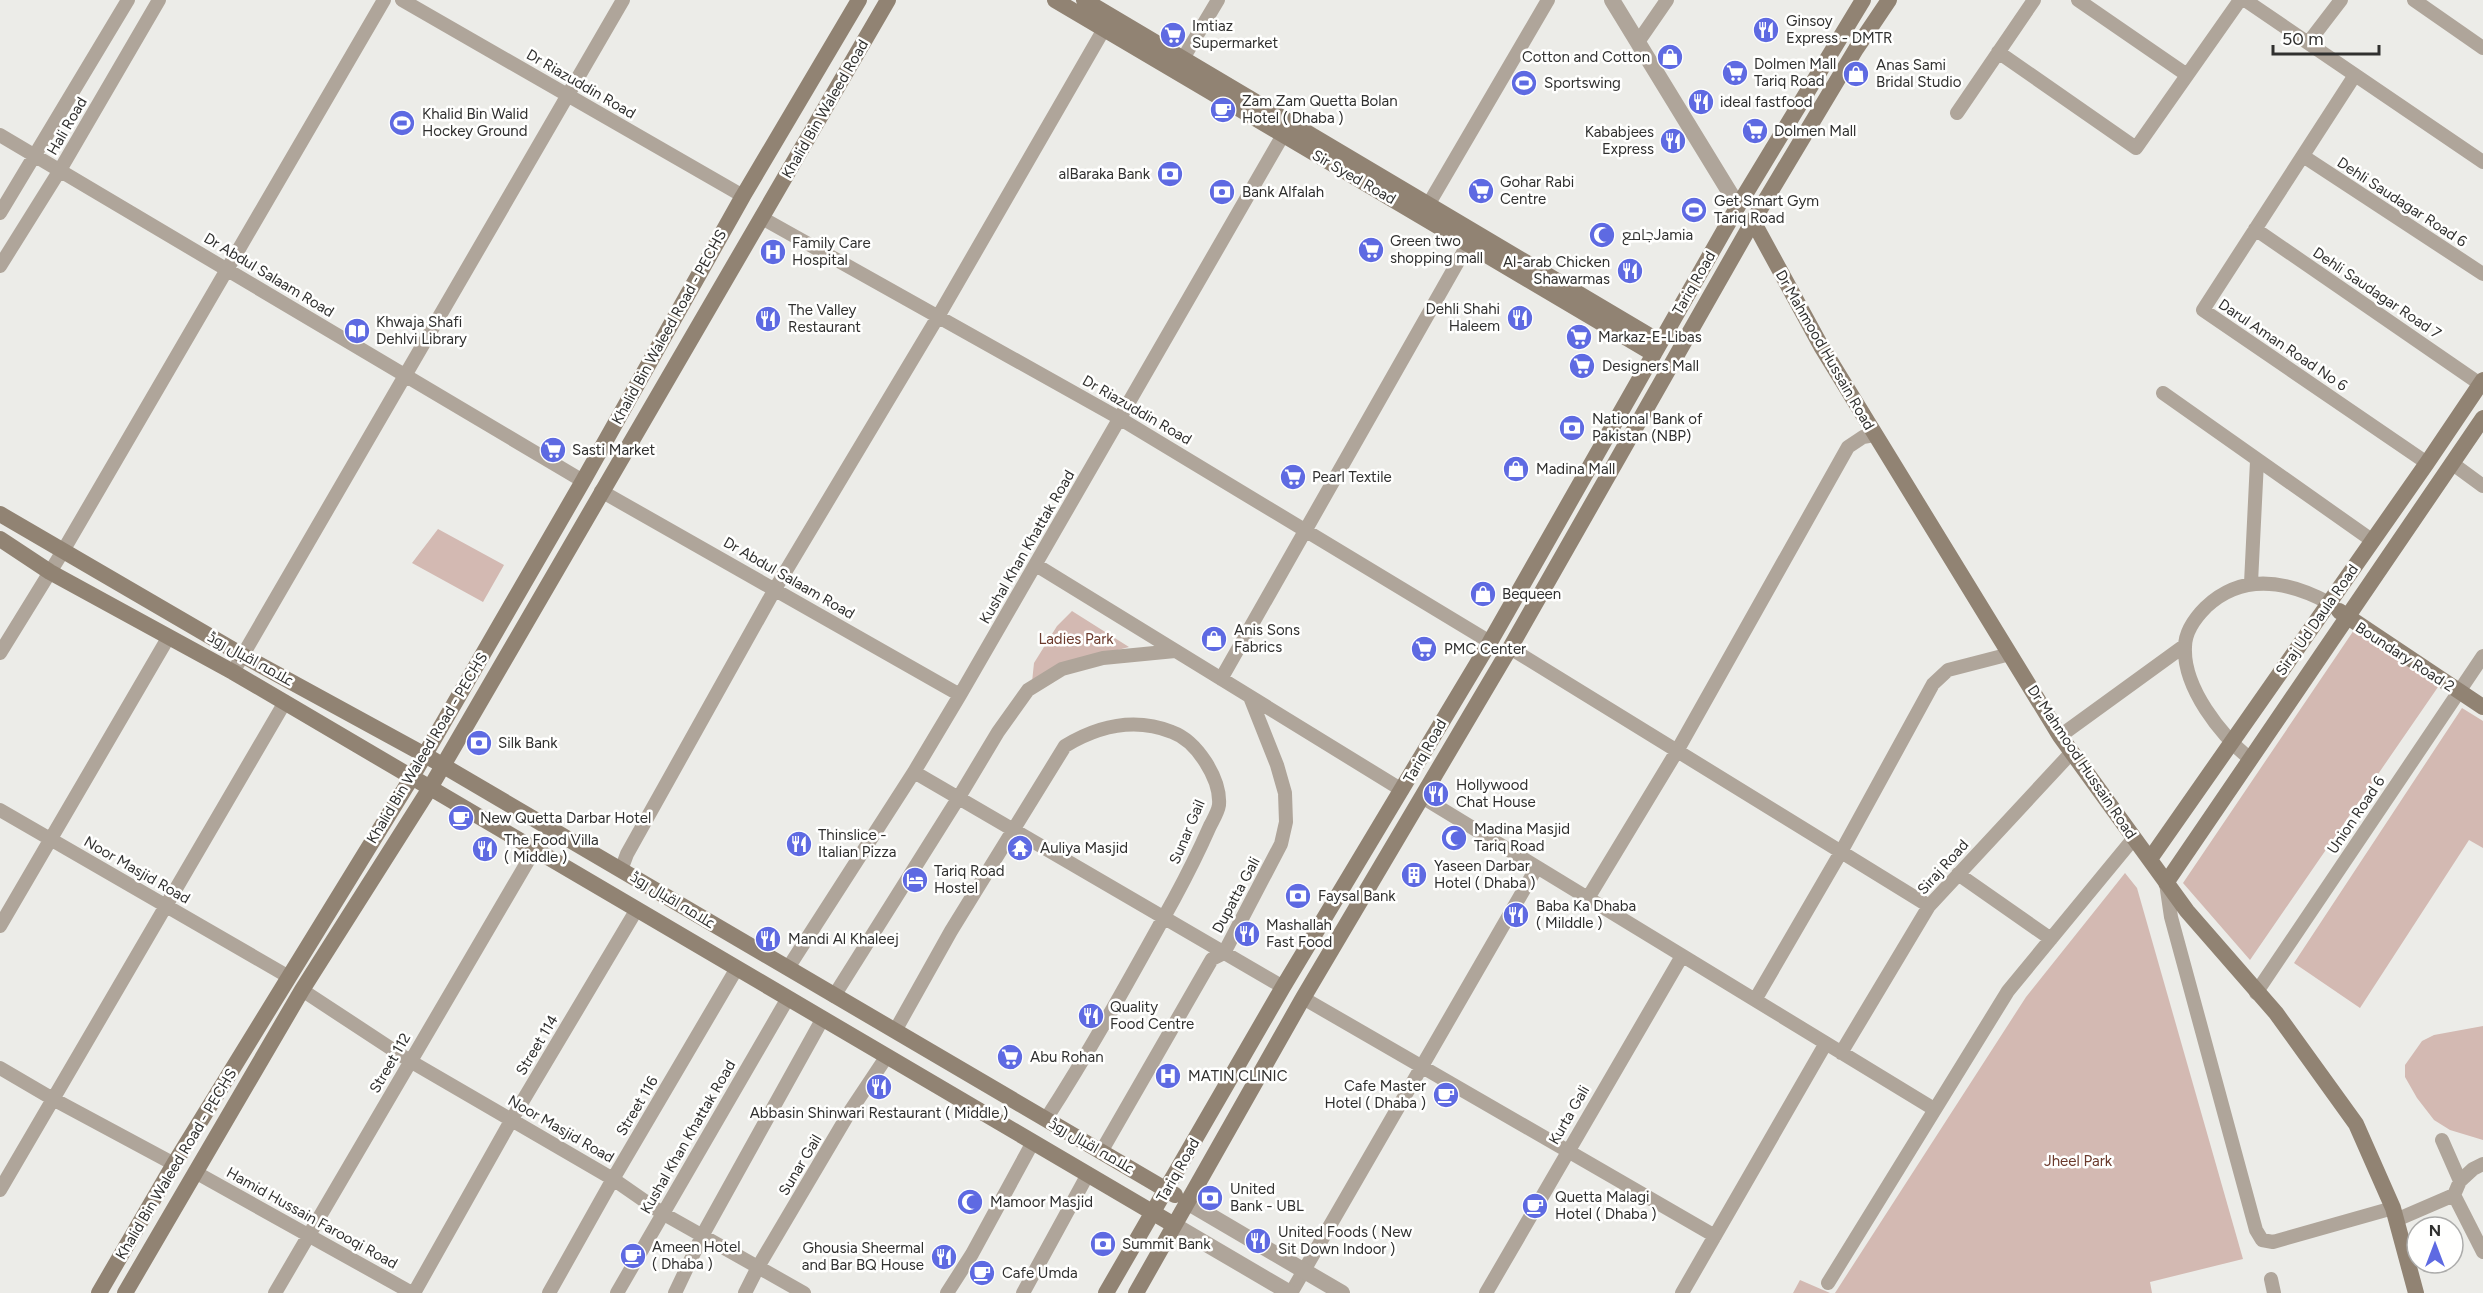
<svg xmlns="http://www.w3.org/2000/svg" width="2483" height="1293" font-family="Figtree,Cairo,sans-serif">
<rect width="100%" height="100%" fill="#ecece8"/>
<!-- green -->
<path fill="#d3b9b2" d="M 438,529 L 504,565 L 483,602 L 412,563 Z
M 1072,611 L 1129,647 L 1106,653 L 1032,682 L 1034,663 L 1057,626 Z
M 2354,630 L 2438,687 L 2250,960 L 2183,883 Z
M 2462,708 L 2483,721 L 2483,848 L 2469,840 L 2360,1008 L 2294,963 Z
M 2125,873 L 2137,888 L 2243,1259 L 2150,1282 L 2152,1293 L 1835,1293 L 2026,997 Z
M 2483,1026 L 2483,1140 L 2450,1130 L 2434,1120 L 2417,1098 L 2405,1077 L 2405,1065 L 2422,1041 L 2434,1035 Z
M 1800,1280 L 1830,1293 L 1793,1293 Z"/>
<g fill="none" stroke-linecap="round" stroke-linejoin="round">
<!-- minor -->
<path stroke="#afa59a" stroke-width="14" d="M 402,0 L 743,196
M 2078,0 L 2187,75
M 2245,0 L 2483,162
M 2414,0 L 2483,48
M 1638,42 L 1667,0
M 2308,43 L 2341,0
M 1998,52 L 2136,148 L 2240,0
M 1178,67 L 1218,0
M 2355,75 L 2203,310 L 2427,463
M 1957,113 L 2034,0
M 0,135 L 583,481
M 2303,156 L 2483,274
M 1424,212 L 1548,0
M 0,213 L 128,0
M 762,218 L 1119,418 L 1490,642
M 2255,229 L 2480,384
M 0,266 L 60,170 L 159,0
M 2163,393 L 2373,541
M 2453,464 L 2483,486
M 601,491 L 960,695
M 1036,565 L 1402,790
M 2251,583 L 2257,461
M 1510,648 L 1929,906
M 0,653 L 63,551 L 384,0
M 233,672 L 623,0
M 1221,679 L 1468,244
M 2060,736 L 2184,646
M 2250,759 C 2221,735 2183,688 2185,647 C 2185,632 2196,617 2206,607 C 2243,572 2288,581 2329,603
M 914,772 L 1283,987
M 1422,797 L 1934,1109
M 0,810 L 289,977
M 621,870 L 627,854 L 775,589 L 939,315 L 1104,29
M 1958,874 L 2051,939
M 2166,883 L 2171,917 L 2256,1230 L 2262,1240 L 2273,1242 L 2393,1208
M 1588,898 L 1677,751 L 1848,447 L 1863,437 L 1874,435
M 0,926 L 168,638
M 788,968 L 914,772 L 960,695 L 1283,135
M 302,990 L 410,1061 L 613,1179 L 662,1213 L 804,1293
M 2256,993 L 2483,656
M 834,996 L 959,797 L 998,732 L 1028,690 L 1062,669 L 1103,658 L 1175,651
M 1303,998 L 1715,1236
M 1755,1000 L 1841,852 L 1933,684 L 1948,670 L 2010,654
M 895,1031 L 951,931 L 1065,746 C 1098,726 1134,717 1172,732 C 1197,741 1221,779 1219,805 C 1218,812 1213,820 1210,826 C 1199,851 1187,875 1174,899 C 1133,973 1092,1048 1046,1119
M 1841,1053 L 1929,906 L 2072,752
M 0,1068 L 53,1099 L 174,1164
M 2442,1140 L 2460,1181
M 1101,1152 L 1212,959 L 1224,953 L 1281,844 L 1286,822 L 1285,793 L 1277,765 L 1250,697
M 195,1172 L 412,1293
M 0,1190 L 285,702
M 2454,1195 L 2483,1252
M 2396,1220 L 2454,1195 L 2460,1181 L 2473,1169 L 2483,1164
M 2271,1279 L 2274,1293
M 1828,1283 L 2008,991 L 2134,838
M 275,1293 L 535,849
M 414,1293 L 512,1119 L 637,909
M 549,1293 L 613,1179 L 737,968
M 617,1293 L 788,998
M 675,1293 L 702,1236 L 823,1018
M 745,1293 L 758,1267 L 849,1113 L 887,1056
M 947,1293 L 972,1254 L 1033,1142
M 1023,1293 L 1088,1174
M 1291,1293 L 1537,867
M 1486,1293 L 1682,956
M 1682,1293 L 1826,1043"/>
<!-- tertiary -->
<path stroke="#afa59a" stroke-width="16" d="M 1612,0 L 1738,206
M 1187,1202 L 1342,1293
M 1174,1225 L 1290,1293"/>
<!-- secondary -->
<path stroke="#918373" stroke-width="16" d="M 1055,0 L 1654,354
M 1084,0 L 1660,342
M 1753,221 L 1821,346 L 2060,736 L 2187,911 L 2276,1013 L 2356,1124 L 2393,1208 L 2416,1293
M 0,514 L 242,655 L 425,755 L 1175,1195
M 0,539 L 50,572 L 233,672 L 1174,1225
M 2339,611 L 2483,707
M 2150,859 L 2427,463 L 2483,380
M 2166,883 L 2483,418
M 99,1293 L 174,1164 L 412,777 L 583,481 L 743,196 L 859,0
M 125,1293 L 302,990 L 430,788 L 888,0
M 1106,1293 L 1283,987 L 1490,642 L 1738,206 L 1863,0
M 1136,1293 L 1303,998 L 1510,648 L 1753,221 L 1856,49 L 1889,0"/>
</g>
<!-- icons -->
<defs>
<g id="restaurant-disc" transform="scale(1.35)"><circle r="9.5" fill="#5e6ae2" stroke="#fffffe"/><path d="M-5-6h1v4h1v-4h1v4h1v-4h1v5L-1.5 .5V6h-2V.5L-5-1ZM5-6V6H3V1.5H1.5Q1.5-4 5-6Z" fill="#fff"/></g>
<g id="supermarket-disc" transform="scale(1.35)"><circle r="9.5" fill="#5e6ae2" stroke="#fffffe"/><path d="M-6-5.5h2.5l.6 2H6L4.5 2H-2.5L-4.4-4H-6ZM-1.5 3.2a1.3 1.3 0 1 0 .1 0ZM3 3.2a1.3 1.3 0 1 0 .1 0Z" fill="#fff"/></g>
<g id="shop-disc" transform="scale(1.35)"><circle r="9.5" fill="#5e6ae2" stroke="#fffffe"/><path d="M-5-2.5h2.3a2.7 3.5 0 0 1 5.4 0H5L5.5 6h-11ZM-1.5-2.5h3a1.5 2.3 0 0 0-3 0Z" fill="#fff"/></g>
<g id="stadium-disc" transform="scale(1.35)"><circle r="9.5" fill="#5e6ae2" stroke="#fffffe"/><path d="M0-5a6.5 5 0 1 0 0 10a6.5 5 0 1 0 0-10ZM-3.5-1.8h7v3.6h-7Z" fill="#fff"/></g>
<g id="cafe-disc" transform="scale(1.35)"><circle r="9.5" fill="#5e6ae2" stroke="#fffffe"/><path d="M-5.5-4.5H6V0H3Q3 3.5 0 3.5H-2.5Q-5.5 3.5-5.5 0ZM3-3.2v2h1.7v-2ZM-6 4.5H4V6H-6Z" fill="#fff"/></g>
<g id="bank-disc" transform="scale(1.35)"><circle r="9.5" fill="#5e6ae2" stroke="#fffffe"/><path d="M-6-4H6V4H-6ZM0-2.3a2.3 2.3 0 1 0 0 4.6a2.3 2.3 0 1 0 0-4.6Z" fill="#fff"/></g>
<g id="mosque-disc" transform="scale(1.35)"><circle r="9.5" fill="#5e6ae2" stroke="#fffffe"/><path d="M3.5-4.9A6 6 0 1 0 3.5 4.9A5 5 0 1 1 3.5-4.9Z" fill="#fff"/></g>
<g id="hospital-disc" transform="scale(1.35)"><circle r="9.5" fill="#5e6ae2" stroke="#fffffe"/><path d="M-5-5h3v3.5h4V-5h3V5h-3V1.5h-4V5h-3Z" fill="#fff"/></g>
<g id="library-disc" transform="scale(1.35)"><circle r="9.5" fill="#5e6ae2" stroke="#fffffe"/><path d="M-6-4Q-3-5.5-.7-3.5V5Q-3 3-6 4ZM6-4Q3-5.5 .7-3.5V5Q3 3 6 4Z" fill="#fff"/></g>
<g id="temple-disc" transform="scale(1.35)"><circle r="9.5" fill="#5e6ae2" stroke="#fffffe"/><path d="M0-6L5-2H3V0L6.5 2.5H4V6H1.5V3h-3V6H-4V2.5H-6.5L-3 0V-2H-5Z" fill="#fff"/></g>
<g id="building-disc" transform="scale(1.35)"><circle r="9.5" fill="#5e6ae2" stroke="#fffffe"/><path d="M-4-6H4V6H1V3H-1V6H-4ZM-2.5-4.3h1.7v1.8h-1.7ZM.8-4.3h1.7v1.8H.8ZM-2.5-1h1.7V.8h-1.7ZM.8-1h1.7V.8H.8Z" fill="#fff"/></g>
<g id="hotel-disc" transform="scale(1.35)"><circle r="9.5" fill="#5e6ae2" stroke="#fffffe"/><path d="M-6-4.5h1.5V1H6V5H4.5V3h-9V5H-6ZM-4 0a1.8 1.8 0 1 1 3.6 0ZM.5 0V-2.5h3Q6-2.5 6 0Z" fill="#fff"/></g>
</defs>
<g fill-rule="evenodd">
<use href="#restaurant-disc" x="1766" y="30"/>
<use href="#supermarket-disc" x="1173" y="35"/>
<use href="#shop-disc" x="1670" y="57"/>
<use href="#supermarket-disc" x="1735" y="73"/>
<use href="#shop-disc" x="1856" y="74"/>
<use href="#stadium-disc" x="1524" y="83"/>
<use href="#restaurant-disc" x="1701" y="102"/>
<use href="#cafe-disc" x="1223" y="110"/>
<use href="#stadium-disc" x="402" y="123"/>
<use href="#supermarket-disc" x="1755" y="131"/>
<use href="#restaurant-disc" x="1673" y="141"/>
<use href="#bank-disc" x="1170" y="174"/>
<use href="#supermarket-disc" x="1481" y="191"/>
<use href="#bank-disc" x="1222" y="192"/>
<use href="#stadium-disc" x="1694" y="210"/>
<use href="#mosque-disc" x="1602" y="235"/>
<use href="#supermarket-disc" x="1371" y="250"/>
<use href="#hospital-disc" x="773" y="252"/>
<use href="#restaurant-disc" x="1630" y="271"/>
<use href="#restaurant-disc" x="1520" y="318"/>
<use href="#restaurant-disc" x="768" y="319"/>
<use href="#library-disc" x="357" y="331"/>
<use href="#supermarket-disc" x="1579" y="337"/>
<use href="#supermarket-disc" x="1582" y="366"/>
<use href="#bank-disc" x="1572" y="428"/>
<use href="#supermarket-disc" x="553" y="450"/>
<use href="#shop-disc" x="1516" y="469"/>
<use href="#supermarket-disc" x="1293" y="477"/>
<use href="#shop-disc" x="1483" y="594"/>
<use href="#shop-disc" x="1214" y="639"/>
<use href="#supermarket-disc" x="1424" y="649"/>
<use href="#bank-disc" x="479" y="743"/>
<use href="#restaurant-disc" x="1436" y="794"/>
<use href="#cafe-disc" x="461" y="818"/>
<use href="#mosque-disc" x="1454" y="838"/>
<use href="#restaurant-disc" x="799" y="844"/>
<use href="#temple-disc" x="1020" y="848"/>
<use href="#restaurant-disc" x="485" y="849"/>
<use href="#building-disc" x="1414" y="875"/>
<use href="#hotel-disc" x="915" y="880"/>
<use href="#bank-disc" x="1298" y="896"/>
<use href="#restaurant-disc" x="1516" y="915"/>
<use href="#restaurant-disc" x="1247" y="934"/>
<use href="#restaurant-disc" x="768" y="939"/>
<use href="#restaurant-disc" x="1091" y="1016"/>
<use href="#supermarket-disc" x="1010" y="1057"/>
<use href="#hospital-disc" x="1168" y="1076"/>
<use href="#restaurant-disc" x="879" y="1087"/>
<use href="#cafe-disc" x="1446" y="1095"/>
<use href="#bank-disc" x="1210" y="1198"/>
<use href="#mosque-disc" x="970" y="1202"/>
<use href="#cafe-disc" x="1535" y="1206"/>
<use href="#restaurant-disc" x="1258" y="1241"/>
<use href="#bank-disc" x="1103" y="1244"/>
<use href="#cafe-disc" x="633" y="1256"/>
<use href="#restaurant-disc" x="944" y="1257"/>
<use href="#cafe-disc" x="982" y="1273"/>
</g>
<g text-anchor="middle" stroke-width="5" stroke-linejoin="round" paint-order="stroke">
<!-- poi labels -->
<g font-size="15" fill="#30302f" stroke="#fffffe" text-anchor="start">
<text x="1786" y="26">Ginsoy<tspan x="1786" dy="17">Express - DMTR</tspan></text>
<text x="1192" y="31">Imtiaz<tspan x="1192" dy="17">Supermarket</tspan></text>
<text x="1650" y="62" text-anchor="end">Cotton and Cotton</text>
<text x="1754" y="69">Dolmen Mall<tspan x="1754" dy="17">Tariq Road</tspan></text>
<text x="1876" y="70">Anas Sami<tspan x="1876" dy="17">Bridal Studio</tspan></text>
<text x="1544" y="88">Sportswing</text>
<text x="1242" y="106">Zam Zam Quetta Bolan<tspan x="1242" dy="17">Hotel ( Dhaba )</tspan></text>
<text x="1720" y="107">ideal fastfood</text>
<text x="422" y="119">Khalid Bin Walid<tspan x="422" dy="17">Hockey Ground</tspan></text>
<text x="1774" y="136">Dolmen Mall</text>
<text x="1654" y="137" text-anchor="end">Kababjees<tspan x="1654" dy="17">Express</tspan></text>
<text x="1150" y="179" text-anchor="end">alBaraka Bank</text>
<text x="1500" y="187">Gohar Rabi<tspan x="1500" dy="17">Centre</tspan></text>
<text x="1242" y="197">Bank Alfalah</text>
<text x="1714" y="206">Get Smart Gym<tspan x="1714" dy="17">Tariq Road</tspan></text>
<text x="1622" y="240">جامعJamia</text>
<text x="1390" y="246">Green two<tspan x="1390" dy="17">shopping mall</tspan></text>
<text x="792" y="248">Family Care<tspan x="792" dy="17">Hospital</tspan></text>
<text x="1610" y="267" text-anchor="end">Al-arab Chicken<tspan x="1610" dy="17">Shawarmas</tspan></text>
<text x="1500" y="314" text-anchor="end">Dehli Shahi<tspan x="1500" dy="17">Haleem</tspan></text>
<text x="788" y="315">The Valley<tspan x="788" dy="17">Restaurant</tspan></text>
<text x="376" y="327">Khwaja Shafi<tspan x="376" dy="17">Dehlvi Library</tspan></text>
<text x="1598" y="342">Markaz-E-Libas</text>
<text x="1602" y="371">Designers Mall</text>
<text x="1592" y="424">National Bank of<tspan x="1592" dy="17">Pakistan (NBP)</tspan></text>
<text x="572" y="455">Sasti Market</text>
<text x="1536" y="474">Madina Mall</text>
<text x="1312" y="482">Pearl Textile</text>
<text x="1502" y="599">Bequeen</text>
<text x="1234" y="635">Anis Sons<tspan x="1234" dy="17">Fabrics</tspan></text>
<text x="1444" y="654">PMC Center</text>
<text x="498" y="748">Silk Bank</text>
<text x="1456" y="790">Hollywood<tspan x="1456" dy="17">Chat House</tspan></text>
<text x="480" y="823">New Quetta Darbar Hotel</text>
<text x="1474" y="834">Madina Masjid<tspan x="1474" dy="17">Tariq Road</tspan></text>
<text x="818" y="840">Thinslice -<tspan x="818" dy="17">Italian Pizza</tspan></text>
<text x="504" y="845">The Food Villa<tspan x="504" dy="17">( Middle )</tspan></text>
<text x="1040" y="853">Auliya Masjid</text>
<text x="1434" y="871">Yaseen Darbar<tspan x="1434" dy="17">Hotel ( Dhaba )</tspan></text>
<text x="934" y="876">Tariq Road<tspan x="934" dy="17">Hostel</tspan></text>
<text x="1318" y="901">Faysal Bank</text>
<text x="1536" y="911">Baba Ka Dhaba<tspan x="1536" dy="17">( Milddle )</tspan></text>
<text x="1266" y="930">Mashallah<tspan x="1266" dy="17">Fast Food</tspan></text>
<text x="788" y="944">Mandi Al Khaleej</text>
<text x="1110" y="1012">Quality<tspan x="1110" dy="17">Food Centre</tspan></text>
<text x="1030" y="1062">Abu Rohan</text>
<text x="1188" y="1081">MATIN CLINIC</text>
<text x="1426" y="1091" text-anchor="end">Cafe Master<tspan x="1426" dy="17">Hotel ( Dhaba )</tspan></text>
<text x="879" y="1118" text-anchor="middle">Abbasin Shinwari Restaurant ( Middle )</text>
<text x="1230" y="1194">United<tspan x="1230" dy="17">Bank - UBL</tspan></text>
<text x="1555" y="1202">Quetta Malagi<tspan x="1555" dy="17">Hotel ( Dhaba )</tspan></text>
<text x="990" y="1207">Mamoor Masjid</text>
<text x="1278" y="1237">United Foods ( New<tspan x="1278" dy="17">Sit Down Indoor )</tspan></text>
<text x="1122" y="1249">Summit Bank</text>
<text x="652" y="1252">Ameen Hotel<tspan x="652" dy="17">( Dhaba )</tspan></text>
<text x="924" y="1253" text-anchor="end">Ghousia Sheermal<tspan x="924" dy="17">and Bar BQ House</tspan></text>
<text x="1002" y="1278">Cafe Umda</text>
</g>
<!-- street labels -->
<g font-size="15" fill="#30302f" stroke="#fffffe">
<text transform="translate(581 84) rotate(30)" y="5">Dr Riazuddin Road</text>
<text transform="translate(825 109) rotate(-60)" y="5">Khalid Bin Waleed Road</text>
<text transform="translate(67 126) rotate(-60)" y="5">Hali Road</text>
<text transform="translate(1354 177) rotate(30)" y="5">Sir Syed Road</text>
<text transform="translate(2402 202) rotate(33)" y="5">Dehli Saudagar Road 6</text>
<text transform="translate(269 275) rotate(31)" y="5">Dr Abdul Salaam Road</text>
<text transform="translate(1694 283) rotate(-60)" y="5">Tariq Road</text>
<text transform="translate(2377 293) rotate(34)" y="5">Dehli Saudagar Road 7</text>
<text transform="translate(669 327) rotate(-61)" y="5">Khalid Bin Waleed Road - PECHS</text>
<text transform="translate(2283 345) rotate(34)" y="5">Darul Aman Road No 6</text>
<text transform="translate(1825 350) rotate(60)" y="5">Dr Mahmood Hussain Road</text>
<text transform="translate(1137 410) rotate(30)" y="5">Dr Riazuddin Road</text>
<text transform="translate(1027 547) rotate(-60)" y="5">Kushal Khan Khattak Road</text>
<text transform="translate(789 578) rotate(30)" y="5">Dr Abdul Salaam Road</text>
<text transform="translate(2317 620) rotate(-55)" y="5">Siraj Ud Daula Road</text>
<text transform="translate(2405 657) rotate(33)" y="5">Boundary Road 2</text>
<text transform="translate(251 659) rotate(29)" y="5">علامہ اقبال روڈ</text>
<text transform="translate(427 748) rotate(-59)" y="5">Khalid Bin Waleed Road - PECHS</text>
<text transform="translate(1425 751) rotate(-60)" y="5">Tariq Road</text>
<text transform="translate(2082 762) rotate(56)" y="5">Dr Mahmood Hussain Road</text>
<text transform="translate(2356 815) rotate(-56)" y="5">Union Road 6</text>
<text transform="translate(1187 832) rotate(-67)" y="5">Sunar Gail</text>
<text transform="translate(1943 867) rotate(-48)" y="5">Siraj Road</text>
<text transform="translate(137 870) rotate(30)" y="5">Noor Masjid Road</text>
<text transform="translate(1236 895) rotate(-62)" y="5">Dupatta Gali</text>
<text transform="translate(673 900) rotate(31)" y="5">علامہ اقبال روڈ</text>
<text transform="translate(537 1045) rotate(-59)" y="5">Street 114</text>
<text transform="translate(390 1063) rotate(-60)" y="5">Street 112</text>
<text transform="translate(637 1106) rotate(-59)" y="5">Street 116</text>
<text transform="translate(1569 1115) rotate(-60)" y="5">Kurta Gali</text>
<text transform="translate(561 1129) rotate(30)" y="5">Noor Masjid Road</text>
<text transform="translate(688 1137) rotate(-60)" y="5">Kushal Khan Khattak Road</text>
<text transform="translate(1092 1146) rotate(30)" y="5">علامہ اقبال روڈ</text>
<text transform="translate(176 1164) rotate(-59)" y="5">Khalid Bin Waleed Road - PECHS</text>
<text transform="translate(800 1165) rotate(-59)" y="5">Sunar Gail</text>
<text transform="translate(1178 1170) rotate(-60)" y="5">Tariq Road</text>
<text transform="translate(312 1218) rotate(29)" y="5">Hamid Hussain Farooqi Road</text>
</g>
<!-- park labels -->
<g font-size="15" fill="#6b3a2c" stroke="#fffffe">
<text x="1076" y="644">Ladies Park</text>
<text x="2078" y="1166">Jheel Park</text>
</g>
</g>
<!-- north arrow -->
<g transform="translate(2435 1245)"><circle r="28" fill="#fffffe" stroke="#acacab" stroke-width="1.5"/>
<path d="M0-4.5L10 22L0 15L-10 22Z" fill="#5e6ae2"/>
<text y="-9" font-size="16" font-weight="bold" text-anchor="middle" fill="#30302f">N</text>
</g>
<!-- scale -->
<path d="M2273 45v9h106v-9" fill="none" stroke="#30302f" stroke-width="3"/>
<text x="2282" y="45" font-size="18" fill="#30302f" stroke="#fffffe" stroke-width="4.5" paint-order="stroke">50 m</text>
</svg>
